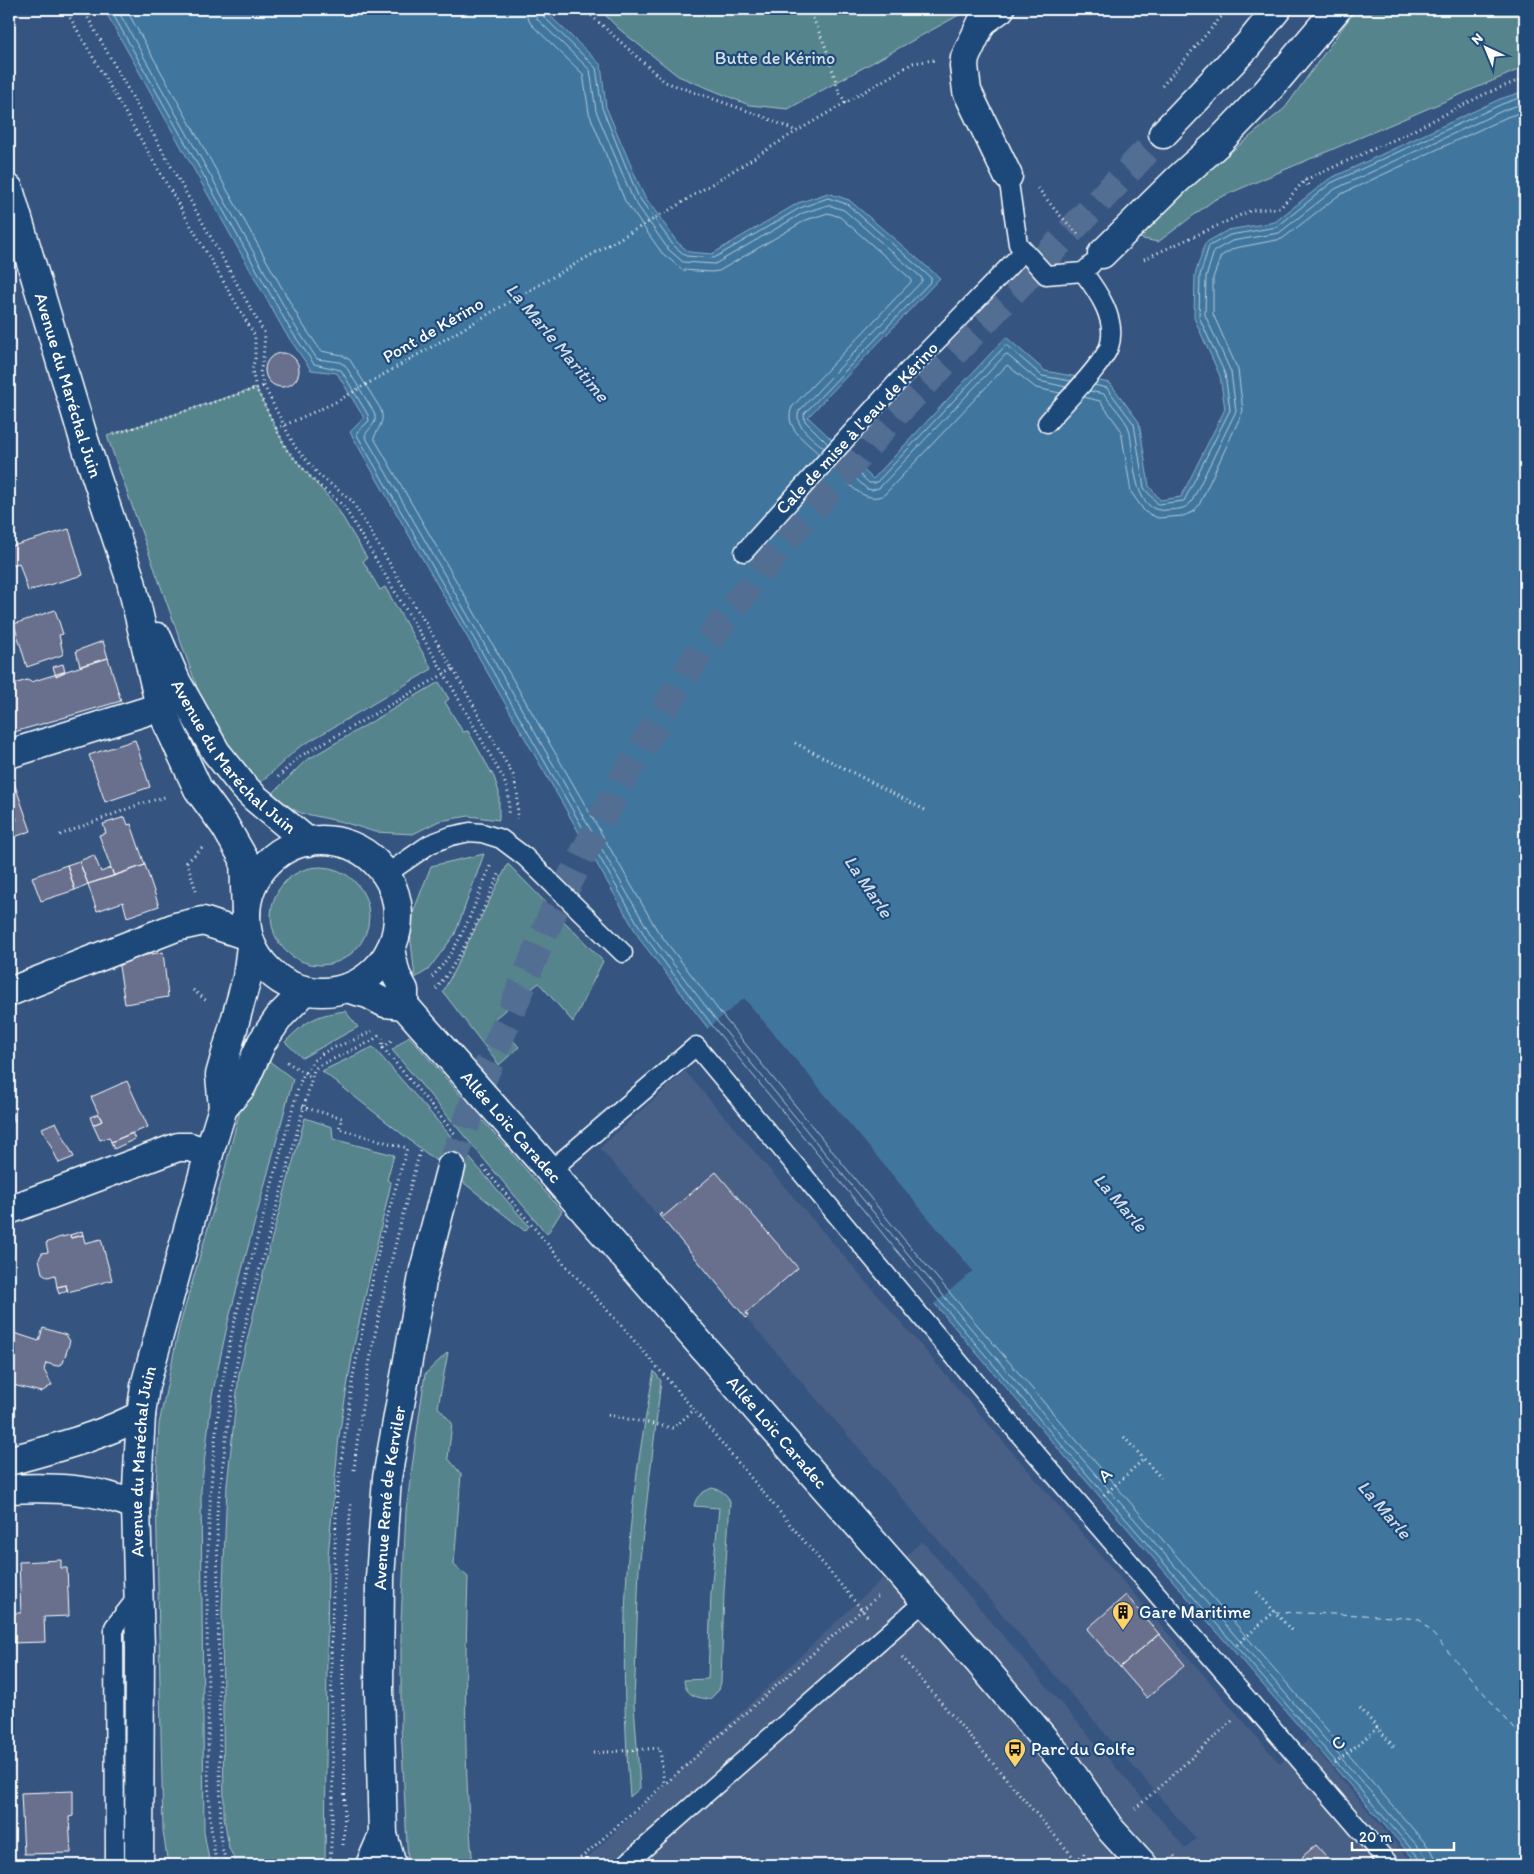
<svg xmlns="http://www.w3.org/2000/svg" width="1534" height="1874" font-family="Itim,sans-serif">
<rect width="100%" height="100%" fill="#355580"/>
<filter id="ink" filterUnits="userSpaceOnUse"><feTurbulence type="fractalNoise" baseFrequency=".02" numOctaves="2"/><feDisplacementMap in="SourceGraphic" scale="10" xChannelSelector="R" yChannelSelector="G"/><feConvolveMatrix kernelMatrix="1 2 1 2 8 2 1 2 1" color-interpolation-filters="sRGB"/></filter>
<g filter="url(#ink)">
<!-- built -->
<path fill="#486086" d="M 685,1071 L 1280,1764 L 1308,1740 L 1414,1865 L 580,1865 L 922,1541 L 1185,1848 L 1196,1839 L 600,1148 Z"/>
<!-- green -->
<path fill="#56848d" stroke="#aac2c6" d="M 599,9 L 970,9 L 788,109 L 749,105 L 678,76 L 619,29 Z
M 1356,9 L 1525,9 L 1525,67 L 1214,200 L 1158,242 L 1138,238 L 1182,192 L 1285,108 Z
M 256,388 L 287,450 L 336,506 L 367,558 L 363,561 L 380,590 L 385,587 L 432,669 L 298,748 L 256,787 L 212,729 L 107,436 Z
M 439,682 L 449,699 L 445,702 L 463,732 L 468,731 L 494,777 L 499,792 L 499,820 L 469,816 L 439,821 L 413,834 L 375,832 L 343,822 L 301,813 L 269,797 L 305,761 Z
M 484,854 L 455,934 L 428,970 L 415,978 L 409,923 L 431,866 Z
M 508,864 L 603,961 L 573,1022 L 539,983 L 494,1019 L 519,1047 L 499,1065 L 443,992 Z
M271 916a49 49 0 1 1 98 0a49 49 0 1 1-98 0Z
M 345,1011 L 358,1027 L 302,1058 L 285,1042 C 306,1021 315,1015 345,1011 Z
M 409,1036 L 562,1211 L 547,1234 L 392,1050 Z
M 373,1047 L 529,1226 L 525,1231 L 322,1071 Z
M 264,1057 L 293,1079 L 228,1322 L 212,1396 L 201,1490 L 204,1832 L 210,1865 L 168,1865 L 163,1831 L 156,1489 L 159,1424 L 179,1328 L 223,1176 L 241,1106 Z
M 305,1118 L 332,1127 L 333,1139 L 394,1155 L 387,1180 L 391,1183 L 354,1345 L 339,1436 L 328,1557 L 325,1865 L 237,1865 L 229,1848 L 224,1817 L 222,1609 L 227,1485 L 239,1374 L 270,1245 Z
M 448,1352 L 438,1407 L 452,1423 L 448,1458 L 461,1474 L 454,1565 L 468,1577 C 465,1674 463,1769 473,1865 L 408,1865 L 401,1727 L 401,1623 L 406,1510 L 425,1374 Z
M 654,1371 L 661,1381 L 639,1568 L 634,1704 L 640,1788 L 630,1797 C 623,1710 622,1620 630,1532 C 635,1478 644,1425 654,1371 Z
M 712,1488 C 721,1490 727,1493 730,1502 L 724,1592 L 721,1682 L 719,1690 L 710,1699 C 696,1698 685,1695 684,1680 L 708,1679 L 711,1593 L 719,1508 L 694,1506 C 696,1496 702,1492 712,1488 Z"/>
<!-- water -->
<path fill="#41769e" stroke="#8dadc5" d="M 104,9 L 543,9 L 601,65 L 606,107 L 643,194 L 677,242 L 689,252 L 712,254 L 798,203 L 828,193 L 849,200 L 940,278 L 808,417 L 873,479 L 1006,337 L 1045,371 L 1110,383 L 1139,422 L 1149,486 L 1160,500 L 1181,497 L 1225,409 L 1220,376 L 1194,318 L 1195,275 L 1205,243 L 1228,230 L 1275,222 L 1329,179 L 1500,99 L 1525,91 L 1525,1865 L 1419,1865 L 1043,1431 L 888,1249 L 711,1032 L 641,941 L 350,432 L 364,418 L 337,373 L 311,370 L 285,332 Z"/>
<!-- pier -->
<path fill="#355580" d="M 744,998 L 973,1271 L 933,1305 L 706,1030 Z"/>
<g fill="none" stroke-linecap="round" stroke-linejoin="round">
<!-- shore -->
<path stroke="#b3c8d8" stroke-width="1" d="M 110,9 L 290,329 L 314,364 L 341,370 L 368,415 L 369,421 L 357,432 L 357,435 L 646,938 L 715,1029 L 892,1245 L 1047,1428 L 1421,1860 L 1423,1865
M 117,9 L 295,326 L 317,359 L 339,362 L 345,365 L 374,412 C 379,425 368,427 365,436 L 651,935 L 720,1025 L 897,1241 L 1052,1424 L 1426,1856 L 1429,1865
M 126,9 L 301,322 L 321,351 L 342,355 L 350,360 L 380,408 C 386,422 378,427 374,438 L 657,930 L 726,1020 L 902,1237 L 1058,1419 L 1432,1851 L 1435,1857 L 1436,1865
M 526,9 L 527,17 L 531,24 L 583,74 L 589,113 L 625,201 L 662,253 L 683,270 L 711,272 L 719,271 L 806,220 L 828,213 L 840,217 L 911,279 L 911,282 L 792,407 C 783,428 806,441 819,454
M 533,9 L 537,19 L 590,70 L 596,111 L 633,199 L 668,249 L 683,262 L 715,264 L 803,213 L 828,205 L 844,210 L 922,278 L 922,281 L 799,411 C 793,426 814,439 824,448
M 540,9 L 541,14 L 596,68 L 602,108 L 638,196 L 673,245 L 686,256 L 714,258 L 800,208 L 828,198 L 847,204 L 931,278 L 931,281 L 804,414 L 805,421 L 828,444
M 1094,385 L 1107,388 L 1134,424 L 1144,488 L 1158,504 L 1184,501 L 1230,410 L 1225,374 L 1199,317 L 1200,275 L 1209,246 L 1230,235 L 1277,227 L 1331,183 L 1502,104 L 1525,96
M 1089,391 L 1104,394 C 1110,403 1126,419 1129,429 C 1135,452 1130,515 1167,510 C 1177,509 1186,510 1192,501 L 1236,411 L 1231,372 L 1205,315 L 1206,277 L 1214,251 L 1232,241 L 1279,233 L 1335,189 L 1504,110 L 1525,103
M 1084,397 L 1100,401 L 1121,430 L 1131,492 L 1145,512 L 1158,518 L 1183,516 L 1193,512 L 1199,505 L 1243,411 L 1238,370 L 1213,314 L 1213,278 L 1221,256 L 1235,248 L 1282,239 L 1339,195 L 1507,117 L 1525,111
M 843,458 L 869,483 L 876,483 L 1006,345 L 1042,376 L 1071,381
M 838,462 L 867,489 L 872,490 L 879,488 L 1006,354 L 1039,381 L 1066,387
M 833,468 C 847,481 863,505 884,495 L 1007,365 L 1036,388 L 1060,393"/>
<!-- ferry -->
<path stroke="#d0dde7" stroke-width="1" stroke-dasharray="6 5" stroke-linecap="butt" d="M 1274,1612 L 1363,1615 L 1420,1619 L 1525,1741"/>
</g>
<!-- building -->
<path fill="#686f8d" stroke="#fff" d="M265 370a17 17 0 1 1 34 0a17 17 0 1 1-34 0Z
M 69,529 L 83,575 L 28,591 L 19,563 L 9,566 L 9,547 Z
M 55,610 L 63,634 L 59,635 L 63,653 L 62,655 L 27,667 L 14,624 Z
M 103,641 L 108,658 L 80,666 L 76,651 Z
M 108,658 L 121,701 L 14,732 L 9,709 L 9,679 L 11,685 L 27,680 L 31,682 Z
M 63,664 L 65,672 L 56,676 L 53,667 Z
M 9,710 L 14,732 L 9,734 Z
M 135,740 L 150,787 L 105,802 L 89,755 Z
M 12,777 L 31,831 L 9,839 L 9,823 L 17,820 L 10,803 L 9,803 L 9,778 Z
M 125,817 L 128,825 L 131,824 L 145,865 L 114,876 L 99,835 L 106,833 L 103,824 Z
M 94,855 L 101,872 L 111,868 L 114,876 L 88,884 L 79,861 Z
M 79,861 L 88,884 L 75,890 L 67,865 Z
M 67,865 L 75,890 L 41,901 L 32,877 Z
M 145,865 L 159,906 L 127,917 L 123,902 L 97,911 L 88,884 Z
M 163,952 L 168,997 L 125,1004 L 118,960 Z
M 127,1081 L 148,1127 L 111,1142 L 109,1137 L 100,1140 L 93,1125 L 102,1121 L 91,1097 Z
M 9,1107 L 15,1121 L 9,1123 Z
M 98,1114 L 102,1121 L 93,1125 L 90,1117 Z
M 56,1122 L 74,1157 L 59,1163 L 42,1128 Z
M 132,1133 L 135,1139 L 114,1149 L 111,1142 Z
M 716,1172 L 798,1268 L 746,1313 L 748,1316 L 746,1318 L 659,1215 L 661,1213 L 663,1217 Z
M 82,1231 L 83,1235 L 71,1238 L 70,1235 Z
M 70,1235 L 71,1238 L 83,1235 L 85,1243 L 101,1239 L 112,1280 L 68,1292 L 66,1285 L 57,1287 L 55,1275 L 48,1277 L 42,1273 L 39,1259 L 42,1253 L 48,1252 L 46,1243 L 58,1238 Z
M 66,1285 L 67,1290 L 59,1294 L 57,1287 Z
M 43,1328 L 66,1335 L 70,1341 L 63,1363 L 57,1366 L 46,1363 L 44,1370 L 52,1385 L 41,1392 L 9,1384 L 9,1340 L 11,1332 L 39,1341 Z
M 61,1560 L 61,1568 L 67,1568 L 69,1616 L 44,1617 L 45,1642 L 9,1643 L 9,1613 L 21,1613 L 19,1562 Z
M 1126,1595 L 1159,1634 L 1120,1667 L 1087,1629 Z
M 1159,1634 L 1185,1665 L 1147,1698 L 1120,1667 Z
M 73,1791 L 73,1816 L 69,1817 L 71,1853 L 24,1854 L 21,1793 Z
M 1316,1845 L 1334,1865 L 1302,1865 L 1303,1856 Z"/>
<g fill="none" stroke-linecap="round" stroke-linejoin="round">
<!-- secondary-tunnel -->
<path stroke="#536e93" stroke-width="28" stroke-dasharray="28 14" stroke-linecap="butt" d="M 451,1167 L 481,1083 L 554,910 L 625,775 L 701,650 L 787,538 L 890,420 L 1163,134"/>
<!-- service casing -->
<g stroke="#fff" stroke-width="21">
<path id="service" d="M 1008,176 L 1018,244 L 1046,275 L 1083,272 L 1092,264
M 1047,423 C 1062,405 1102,366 1109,347 C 1118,320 1098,292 1083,272
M 744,552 L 900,379 L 1023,252
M 385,875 L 430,844 L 451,836 L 470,832 L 482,833 L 501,839 L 525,857 L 623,953
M 550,1171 L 696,1046 L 1008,1421 L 1390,1865
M 115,1865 L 114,1627 L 139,1595
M 625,1865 L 926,1600"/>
</g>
<!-- minor casing -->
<g stroke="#fff" stroke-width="31">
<g id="minor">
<path d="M 1000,9 L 982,22 L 965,58 L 964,66 L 967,91 L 1008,176"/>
<path d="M 1102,254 L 1177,180 L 1217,144 L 1264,95 L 1337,9"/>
<path d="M 9,754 L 160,707"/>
<path id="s1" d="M 390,950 L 396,975 L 404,990 L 404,1005 L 550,1171 L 814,1475 L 979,1662 L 1066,1765 L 1111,1830 L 1143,1865"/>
<path d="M 346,988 L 368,994 L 385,1003 L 404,1005"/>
<path d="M 9,992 L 176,927 L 203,921 L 248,936"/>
<path d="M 9,1210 L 178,1147 L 190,1147 L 209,1153"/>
<path d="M 9,1461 C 54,1448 100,1437 141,1415"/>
<path d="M 9,1489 C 52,1487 97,1488 136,1506"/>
</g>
</g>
<!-- secondary casing -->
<g stroke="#fff" stroke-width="31">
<g id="secondary">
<path d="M 1163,134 L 1248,45 L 1277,9"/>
<path id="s2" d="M 9,189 L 85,443 L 131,581 L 160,707 L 198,789 L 225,826 L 244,859 L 246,913"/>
<path id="s3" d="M 157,637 L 177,683 L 216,752 L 244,787 L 255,798 L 308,842"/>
<circle cx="322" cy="916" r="76"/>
<path d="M 223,1108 L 220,1075 L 247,978 L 251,946"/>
<path id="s4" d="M 139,1865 L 140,1648 L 136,1506 L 141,1415 L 145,1386 L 209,1153 L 223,1108 L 242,1086 L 262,1042 L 280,1016 L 305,991"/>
<path d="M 370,1865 L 383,1835"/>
<path id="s5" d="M 392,1865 L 383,1835 L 379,1690 L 380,1578 L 387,1478 L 424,1270 L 451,1167"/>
</g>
</g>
<!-- path -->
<path stroke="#fff" stroke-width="3" stroke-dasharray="1 4" stroke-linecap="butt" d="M 65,9 L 255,336 L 255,358 L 252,370 L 256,388 L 287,450 L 314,481 L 343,505 L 444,673 L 503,778 C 508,790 511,800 508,813
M 83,9 L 265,334 L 263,359 L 260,373 L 264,386 L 295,447 L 319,475 L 352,501 L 453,669 L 513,775 L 518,796 L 517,819
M 584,9 L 665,82 L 762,116 L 796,131
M 809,9 L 826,48 L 839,92 L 846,103
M 1162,86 L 1228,9
M 1305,180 L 1309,187
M 1038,188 L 1055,210 L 1078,234
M 1144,259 L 1252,210 L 1280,208 L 1305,180 L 1398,138 L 1489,92 L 1525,78
M 276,429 L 334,403 L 678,205 L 797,131 L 913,63 L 934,60
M 114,434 L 264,386
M 795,743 L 927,811
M 278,777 L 299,757 L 453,669
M 60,835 L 140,804 L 168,796
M 196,891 L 187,862 L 202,848
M 432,977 C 462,946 475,903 491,864
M 436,989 C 464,954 482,913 500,872
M 193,990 L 208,1002
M 378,1035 L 382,1038 L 383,1048 L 456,1135
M 383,1048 L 392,1040
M 287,1062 L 311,1077
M 302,1107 L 342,1118 L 339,1129 L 407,1148 L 381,1239 L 353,1376 L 337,1493 L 331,1648 L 333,1806 L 330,1865
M 483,1167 L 566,1266 L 619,1323 L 694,1410 L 867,1616
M 608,1415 L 673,1428 L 694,1410
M 1124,1437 L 1161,1478
M 354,1470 C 365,1362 391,1256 420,1151
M 1104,1495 L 1144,1459
M 1257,1592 L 1292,1631
M 1237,1645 L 1274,1612
M 902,1657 L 1080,1865
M 1360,1708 L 1395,1748
M 593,1753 L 660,1748 L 664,1784
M 1335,1763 L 1378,1728
M 1135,1809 L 1232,1721
M 343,1845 C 347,1796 343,1748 343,1699 C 342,1634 345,1569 351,1504
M 1174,1856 L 1182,1865
M 1076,1861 L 1087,1851
M 217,1865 C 205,1811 209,1751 208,1695 C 206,1582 206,1469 227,1358 C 233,1322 244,1286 254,1250 C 269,1195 284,1140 299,1085 C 316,1043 338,1051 372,1031
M 227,1865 L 221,1844 L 217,1513 L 226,1438 L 238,1356 L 254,1290 L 314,1070 L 318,1066 L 372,1041 L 379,1035
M 573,1865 L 878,1596"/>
<!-- service -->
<use href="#service" stroke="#1f4a7a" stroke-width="18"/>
<!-- minor -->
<use href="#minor" stroke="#1f4a7a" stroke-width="28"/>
<!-- secondary -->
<use href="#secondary" stroke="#1f4a7a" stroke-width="28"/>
</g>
</g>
<!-- icons -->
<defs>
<g id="building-pin" transform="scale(1.125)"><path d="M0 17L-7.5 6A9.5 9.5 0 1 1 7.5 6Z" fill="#ffd166" stroke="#1f4a7a"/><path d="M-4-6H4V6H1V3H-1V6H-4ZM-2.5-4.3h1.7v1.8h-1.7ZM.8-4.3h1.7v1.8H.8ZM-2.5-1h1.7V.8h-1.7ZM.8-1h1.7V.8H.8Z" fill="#111"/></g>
<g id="bus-pin" transform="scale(1.125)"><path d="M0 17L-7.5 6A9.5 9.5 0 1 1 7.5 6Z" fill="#ffd166" stroke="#1f4a7a"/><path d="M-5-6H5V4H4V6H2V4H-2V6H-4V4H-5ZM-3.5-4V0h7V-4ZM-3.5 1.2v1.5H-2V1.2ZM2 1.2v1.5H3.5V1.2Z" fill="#111"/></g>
</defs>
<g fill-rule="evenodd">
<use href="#building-pin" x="1123" y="1612"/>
<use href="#bus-pin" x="1015" y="1749"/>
</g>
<g text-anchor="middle" stroke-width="4.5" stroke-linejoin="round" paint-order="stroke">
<!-- park labels -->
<g font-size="18" fill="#d5e0e2" stroke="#1f4a7a">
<text x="775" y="64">Butte de Kérino</text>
</g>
<!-- street labels -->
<g font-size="18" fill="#fff" stroke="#1f4a7a">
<text transform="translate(433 330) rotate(-30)" y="6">Pont de Kérino</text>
<text dy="6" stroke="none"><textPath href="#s2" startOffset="205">Avenue du Maréchal Juin</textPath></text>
<text transform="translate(857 428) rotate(-47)" y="6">Cale de mise à l’eau de Kérino</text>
<text dy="6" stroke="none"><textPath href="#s3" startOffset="144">Avenue du Maréchal Juin</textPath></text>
<text dy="6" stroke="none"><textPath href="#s1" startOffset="220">Allée Loïc Caradec</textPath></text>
<text dy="6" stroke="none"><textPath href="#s1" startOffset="625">Allée Loïc Caradec</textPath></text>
<text dy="6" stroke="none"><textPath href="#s4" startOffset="404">Avenue du Maréchal Juin</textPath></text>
<text transform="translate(1105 1475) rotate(-42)" y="6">A</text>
<text dy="6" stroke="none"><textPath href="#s5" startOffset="369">Avenue René de Kerviler</textPath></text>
<text transform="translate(1338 1743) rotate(-40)" y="6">C</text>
</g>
<!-- poi labels -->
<g font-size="18" fill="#fff" stroke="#1f4a7a" text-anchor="start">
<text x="1139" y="1618">Gare Maritime</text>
<text x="1031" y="1755">Parc du Golfe</text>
</g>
<!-- water labels -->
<g font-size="19" font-style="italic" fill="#d0dde7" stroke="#1f4a7a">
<text transform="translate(558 342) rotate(50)" y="7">La Marle Maritime</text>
<text transform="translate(869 886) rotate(56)" y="7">La Marle</text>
<text transform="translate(1121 1202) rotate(49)" y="7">La Marle</text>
<text transform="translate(1385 1509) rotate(49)" y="7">La Marle</text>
</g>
</g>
<!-- margin -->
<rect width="1534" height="1874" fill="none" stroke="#1f4a7a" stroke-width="30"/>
<rect x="15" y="15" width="1504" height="1844" fill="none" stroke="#fff" stroke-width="2" filter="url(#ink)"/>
<!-- north arrow -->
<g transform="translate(1486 48) rotate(316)" stroke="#1f4a7a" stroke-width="4" paint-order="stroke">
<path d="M0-4L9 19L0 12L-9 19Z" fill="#ffffff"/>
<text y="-8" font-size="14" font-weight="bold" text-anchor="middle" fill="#ffffff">N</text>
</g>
<!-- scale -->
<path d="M1352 1842v8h102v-8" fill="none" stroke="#ffffff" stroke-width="2.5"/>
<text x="1359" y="1842" font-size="15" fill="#ffffff" stroke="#1f4a7a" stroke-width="4" paint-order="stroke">20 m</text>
</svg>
